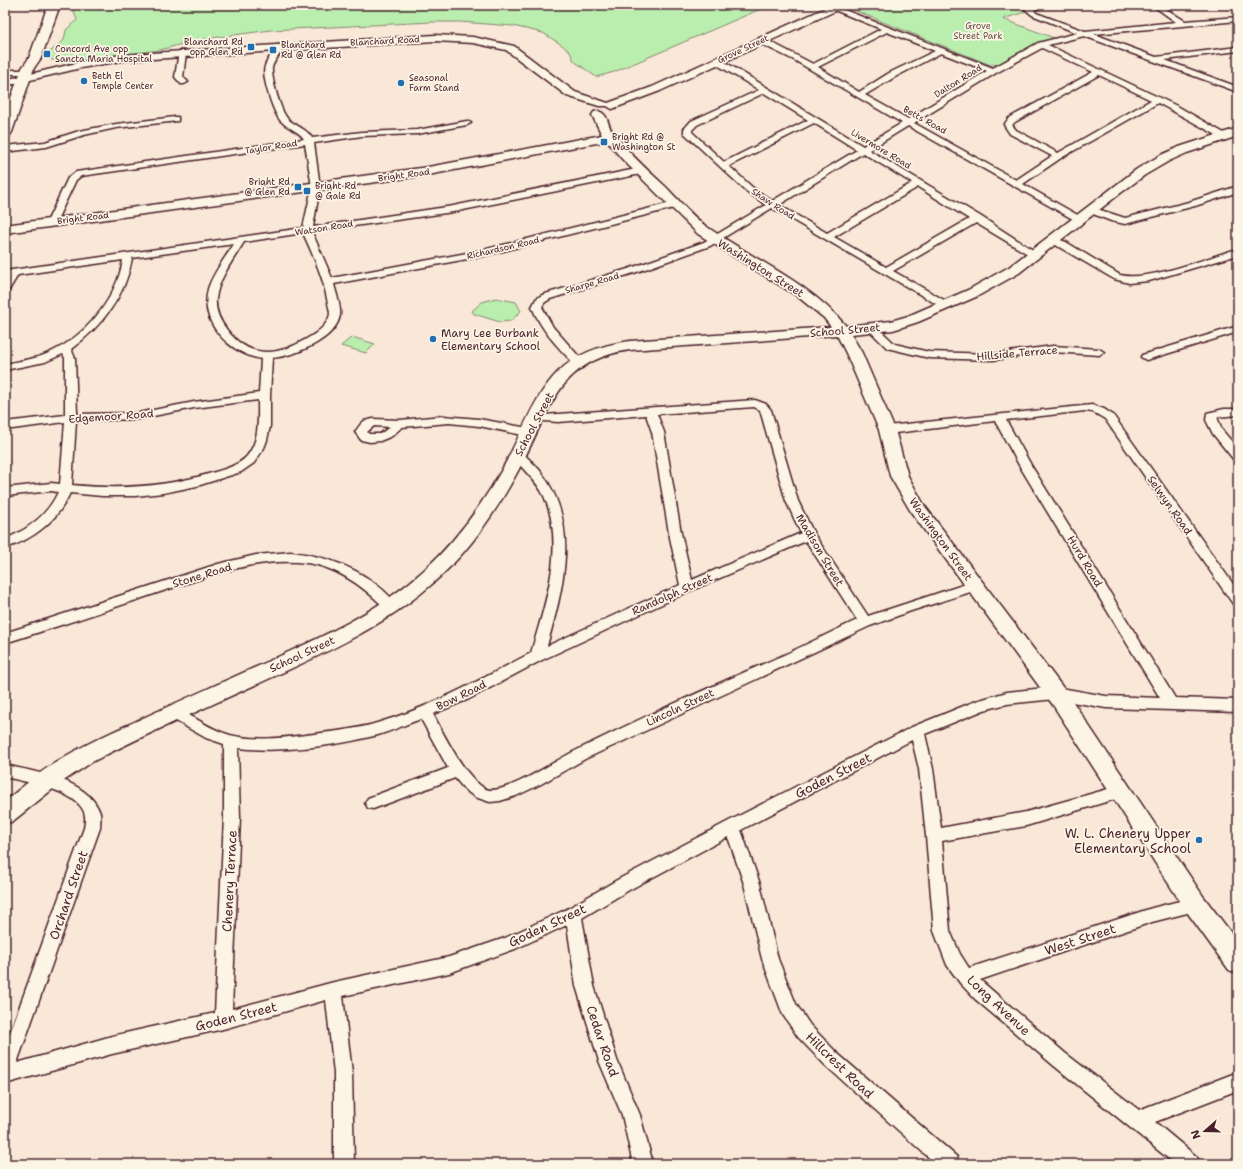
<svg xmlns="http://www.w3.org/2000/svg" width="1243" height="1169" font-family="'Shantell Sans',sans-serif">
<rect width="100%" height="100%" fill="#f9e8d7"/>
<filter id="ink" filterUnits="userSpaceOnUse"><feTurbulence type="fractalNoise" baseFrequency=".025" numOctaves="2"/><feDisplacementMap in="SourceGraphic" scale="8" xChannelSelector="R" yChannelSelector="G"/><feConvolveMatrix kernelMatrix="1 2 1 2 8 2 1 2 1" color-interpolation-filters="sRGB"/></filter>
<g filter="url(#ink)">
<!-- green -->
<path fill="#baeeaf" stroke="#82866d" d="M 74,5 L 770,5 L 614,72 L 596,77 L 574,61 L 570,52 L 562,45 L 543,33 L 513,26 L 460,22 L 432,22 L 271,30 L 197,40 L 160,50 L 93,59 C 86,58 83,61 78,62 C 69,65 57,63 49,58 L 50,52 L 64,40 L 66,30 L 77,20 L 73,9 Z
M 854,5 L 1027,5 L 1020,6 L 1025,12 L 1003,19 L 1054,38 L 1028,48 L 999,64 L 991,65 L 848,8 Z
M 496,298 L 516,302 L 521,311 L 511,321 L 500,322 L 474,314 L 472,311 L 482,302 Z
M 352,337 L 375,344 L 366,353 L 341,346 Z"/>
<g fill="none" stroke-linecap="round" stroke-linejoin="round">
<!-- street casing -->
<g stroke="#4a1f2b" stroke-width="3">
<path id="street" d="M 1035,5 L 1046,5 L 1034,10 L 1036,13 L 1085,31 L 1176,22 L 1152,5 L 1160,5 L 1185,21 L 1238,17 L 1238,21 L 1094,34 L 1156,57 L 1238,47 L 1238,51 L 1165,60 L 1238,87 L 1238,92 L 1084,36 L 1048,45 L 1179,107 L 1229,136 L 1225,138 L 1222,138 L 1158,103 L 1061,158 L 1023,184 L 1081,217 L 1083,219 L 1078,222 L 908,126 L 869,150 L 980,216 L 1039,254 L 1037,256 L 1031,256 L 976,223 L 893,271 L 951,304 L 952,306 L 951,308 L 943,308 L 772,208 L 710,246 L 634,273 L 550,299 L 544,303 L 542,307 L 553,327 L 582,360 L 583,362 L 582,364 L 574,364 C 558,347 541,330 532,307 L 536,299 L 542,295 L 628,269 L 704,242 L 766,205 L 746,191 L 684,133 L 684,129 L 691,121 L 759,90 L 714,63 L 714,59 L 720,59 L 863,146 L 902,123 L 794,60 L 759,43 L 759,39 L 765,39 L 813,64 L 881,29 L 832,9 L 832,7 L 834,6 L 993,68 L 1038,43 L 1077,33 L 1032,15 L 1025,9 ZM 887,32 L 935,51 L 889,73 L 859,92 L 818,67 ZM 1042,48 L 1093,72 L 1009,118 L 1004,125 L 1010,134 L 1052,156 L 1016,180 L 914,123 L 996,73 ZM 941,53 L 987,71 L 908,119 L 865,95 L 895,77 ZM 1099,75 L 1151,100 L 1058,153 L 1016,130 L 1012,125 L 1015,122 ZM 764,93 L 808,120 L 724,162 L 692,132 L 692,130 L 697,125 ZM 814,123 L 857,150 L 772,201 L 752,187 L 729,166 ZM 863,153 L 912,183 L 827,233 L 779,205 ZM 918,187 L 969,219 L 886,267 L 834,237 Z
M 278,45 L 284,45 L 285,47 C 281,53 273,62 272,68 C 271,78 281,113 288,119 C 295,126 306,128 312,138 L 362,132 L 417,130 L 467,121 L 471,123 L 467,125 L 417,134 L 362,136 L 314,143 L 320,187 L 313,227 L 453,206 L 641,168 L 645,171 L 641,174 L 453,212 L 312,232 L 332,278 L 483,250 L 675,202 L 680,205 L 678,207 L 483,256 L 334,284 C 336,293 341,306 340,315 C 336,340 294,356 272,358 L 270,396 L 270,426 L 267,440 L 264,448 L 254,463 L 241,472 L 197,486 L 163,493 L 135,496 L 102,496 L 70,493 C 58,520 33,540 5,548 L 5,539 C 28,530 48,514 58,492 L 51,491 L 5,496 L 5,488 L 51,483 L 60,484 L 65,422 L 5,430 L 5,422 L 65,415 L 65,358 L 63,354 L 45,362 L 5,370 L 5,364 C 18,361 31,360 44,355 C 83,340 116,301 123,260 L 18,275 L 9,290 L 5,291 L 5,280 L 7,277 L 5,277 L 5,271 L 303,228 L 312,187 L 305,144 L 81,176 L 76,180 L 55,224 L 52,225 L 47,222 L 68,178 L 76,172 L 304,139 C 299,131 289,129 282,122 C 274,116 261,76 265,66 C 267,59 274,52 278,45 ZM 303,233 C 313,255 323,276 327,299 C 328,304 330,310 330,314 C 328,325 317,333 308,338 C 279,356 250,360 227,330 C 220,321 215,311 216,299 C 218,279 234,259 244,242 ZM 234,244 C 225,258 213,273 208,289 C 199,324 230,353 261,359 L 259,393 L 194,402 L 138,413 L 77,414 L 75,358 L 71,349 C 101,327 126,296 132,258 ZM 258,400 C 258,419 260,440 247,456 C 239,465 226,469 215,472 C 167,487 121,490 72,485 L 76,421 L 138,419 L 194,408 Z
M 179,51 L 185,51 L 186,53 L 183,77 L 188,82 L 184,84 L 181,84 L 175,77 Z
M 5,70 L 26,70 L 30,72 L 26,74 L 5,74 Z
M 175,117 L 178,117 L 178,121 L 116,128 L 84,135 L 46,147 L 5,152 L 5,146 L 45,142 L 79,131 L 116,124 Z
M 1238,186 L 1238,192 L 1195,206 L 1125,224 L 1111,221 L 1088,212 L 1086,210 L 1091,207 L 1125,218 L 1189,202 Z
M 1052,237 L 1066,242 L 1120,275 C 1149,282 1207,257 1238,249 L 1238,255 L 1149,281 L 1129,283 L 1114,279 L 1047,240 L 1049,238 Z
M 872,325 L 876,326 L 895,344 L 929,352 L 993,354 L 1053,346 L 1099,349 L 1104,352 L 1099,355 L 1053,352 L 993,360 L 929,358 L 887,348 L 867,328 Z
M 1238,326 L 1238,332 L 1150,359 L 1146,360 L 1141,357 L 1142,355 Z
M 755,400 L 766,404 L 771,410 L 798,501 L 814,534 L 868,616 L 975,581 L 980,583 L 982,586 L 980,589 L 911,611 L 870,626 L 585,759 L 541,784 L 516,796 L 500,801 L 490,802 L 475,797 L 465,790 L 455,778 L 373,809 L 368,808 L 365,803 L 368,798 L 448,768 L 421,719 C 406,724 392,731 378,735 C 335,746 283,753 238,748 L 240,818 L 232,1009 L 334,982 L 449,957 L 505,938 L 567,909 L 617,880 L 727,822 L 912,727 L 976,701 L 1007,692 L 1055,687 L 1106,696 L 1160,698 L 1019,465 L 995,421 L 887,434 L 883,433 L 881,430 L 883,427 L 887,426 L 1092,405 L 1104,409 L 1113,415 L 1238,591 L 1238,606 L 1233,604 L 1105,419 L 1093,412 L 1085,411 L 1006,420 L 1031,465 L 1175,698 L 1238,700 L 1238,712 L 1106,708 L 1055,699 L 1007,704 L 984,710 L 925,734 L 933,769 L 941,828 L 1026,812 L 1119,786 L 1124,788 L 1127,792 L 1124,796 L 1119,798 L 1026,826 L 942,841 L 950,931 L 960,954 L 969,968 L 1152,908 L 1195,897 L 1201,899 L 1203,904 L 1201,909 L 1195,911 L 1152,922 L 980,980 L 1065,1053 L 1139,1110 L 1238,1072 L 1238,1090 L 1155,1122 L 1197,1157 L 1200,1164 L 1175,1164 L 1053,1065 L 975,999 L 960,983 L 947,965 L 934,931 L 926,836 L 919,769 L 912,740 L 741,830 L 760,884 L 778,959 L 796,1004 L 810,1025 L 837,1053 L 957,1157 L 960,1164 L 936,1164 L 825,1065 L 798,1037 L 783,1015 L 762,959 L 744,884 L 728,837 L 629,890 L 582,918 L 594,986 L 617,1060 L 640,1115 L 653,1164 L 633,1164 L 622,1115 L 599,1061 L 576,986 L 567,925 L 515,949 L 449,973 L 343,996 L 352,1073 L 354,1164 L 334,1164 L 334,1073 L 326,1000 L 223,1029 L 112,1054 L 5,1084 L 5,1047 L 84,828 C 85,823 86,817 84,812 C 76,790 26,782 5,777 L 5,765 C 35,772 89,779 100,813 C 101,818 100,823 100,828 L 17,1063 L 112,1036 L 215,1013 L 224,818 L 224,744 L 206,738 L 169,717 L 167,713 L 169,709 L 174,707 L 179,709 C 195,718 212,730 230,735 C 254,741 282,738 306,735 C 329,732 354,730 377,723 C 432,707 481,679 531,653 C 545,604 566,547 544,496 C 536,479 522,470 512,455 L 514,452 L 522,452 C 528,459 536,465 541,472 C 581,525 563,588 547,646 L 680,585 L 669,533 L 652,432 L 646,415 L 558,422 L 531,420 L 529,418 L 531,416 L 558,414 ZM 754,407 L 760,410 L 786,501 L 801,533 L 692,580 L 681,533 L 664,432 L 657,414 ZM 806,541 L 857,620 C 833,631 810,643 786,654 C 715,685 644,716 575,751 C 554,761 512,791 490,790 C 470,788 442,731 433,714 L 469,699 L 542,660 L 692,590 Z
M 1224,409 L 1238,409 L 1238,415 L 1217,417 L 1222,430 L 1238,449 L 1238,461 L 1234,460 L 1213,434 L 1206,420 L 1207,413 Z
M 443,416 L 479,419 L 528,428 L 532,429 L 534,432 L 532,435 L 528,436 L 479,426 L 449,423 L 402,427 L 392,436 L 380,441 L 370,442 L 361,440 L 355,432 L 360,425 L 364,421 L 373,419 L 400,420 ZM 374,426 L 390,427 L 380,434 L 369,434 L 367,432 Z
M 291,552 C 325,556 357,567 383,590 C 388,595 394,600 398,606 L 396,609 L 391,611 L 386,609 C 365,588 338,567 307,563 C 256,556 205,578 157,593 C 107,610 56,627 5,643 L 5,633 L 218,564 L 256,555 Z"/>
</g>
<!-- secondary casing -->
<g stroke="#4a1f2b" stroke-width="3">
<path id="secondary" d="M 832,5 L 845,5 L 844,7 L 660,91 L 612,109 L 607,106 L 599,106 L 567,96 L 506,50 L 473,43 L 435,41 L 121,61 L 81,68 L 5,86 L 5,80 L 81,62 L 121,55 L 435,35 L 473,37 L 514,46 L 575,92 L 608,103 L 652,87 Z
M 598,111 C 609,114 607,125 613,133 C 628,152 647,170 666,187 C 679,200 694,219 710,229 C 755,260 810,283 846,326 L 891,321 L 908,316 L 968,290 L 1009,267 L 1137,169 L 1161,155 L 1179,147 L 1238,128 L 1238,136 L 1187,153 L 1169,161 L 1145,175 L 1122,192 L 1019,273 L 978,296 L 918,322 L 893,330 L 851,334 L 862,353 L 895,430 L 908,476 L 924,505 L 1067,693 L 1203,896 L 1238,942 L 1238,974 L 1229,970 L 1187,912 L 1053,705 L 911,512 L 890,476 L 879,430 L 846,353 L 837,335 L 630,350 C 557,360 549,413 519,469 C 503,499 484,529 462,554 C 409,615 337,648 264,681 C 207,707 148,733 92,762 L 59,784 L 13,821 L 5,824 L 5,801 C 23,787 40,771 60,760 C 86,743 115,731 143,718 C 184,699 226,681 267,662 C 322,637 378,612 423,571 C 454,543 479,509 500,473 C 538,406 541,353 630,341 L 831,327 L 824,318 L 797,296 L 698,234 L 622,159 L 607,141 L 428,175 L 5,233 L 5,225 L 428,167 L 602,135 L 592,115 L 594,112 Z"/>
</g>
<!-- primary casing -->
<g stroke="#4a1f2b" stroke-width="3">
<path id="primary" d="M 48,5 L 60,5 L 41,58 L 34,68 L 12,132 L 10,135 L 5,136 L 5,114 L 22,68 L 29,58 Z"/>
</g>
<!-- street -->
<use href="#street" fill="#fcf5e5" fill-rule="evenodd"/>
<!-- secondary -->
<use href="#secondary" fill="#fcf5e5" fill-rule="evenodd"/>
<!-- primary -->
<use href="#primary" fill="#fcf5e5" fill-rule="evenodd"/>
</g>
</g>
<!-- markers -->
<g fill="#1f6fb2" stroke="#fcf5e5" stroke-width="1.5">
<rect x="247" y="43" width="8" height="8" rx="2"/>
<rect x="269" y="46" width="8" height="8" rx="2"/>
<rect x="43" y="50" width="8" height="8" rx="2"/>
<circle cx="84" cy="81" r="4"/>
<circle cx="401" cy="83" r="4"/>
<rect x="600" y="138" width="8" height="8" rx="2"/>
<rect x="294" y="183" width="8" height="8" rx="2"/>
<rect x="303" y="187" width="8" height="8" rx="2"/>
<circle cx="433" cy="339" r="4"/>
<circle cx="1199" cy="840" r="4"/>
</g>
<g text-anchor="middle" stroke-width="3.5" stroke-linejoin="round" paint-order="stroke">
<!-- far-park labels -->
<g font-size="9" fill="#66534c" stroke="#fcf5e5">
<text x="978" y="29">Grove<tspan x="978" dy="10">Street Park</tspan></text>
</g>
<!-- far-street labels -->
<g font-size="9" fill="#4a1f2b" stroke="#fcf5e5">
<text transform="translate(385 41) rotate(-3)" y="3">Blanchard Road</text>
<text transform="translate(743 49) rotate(-25)" y="3">Grove Street</text>
<text transform="translate(958 81) rotate(-32)" y="3">Dalton Road</text>
<text transform="translate(925 120) rotate(29)" y="3">Betts Road</text>
<text transform="translate(271 147) rotate(-9)" y="3">Taylor Road</text>
<text transform="translate(881 149) rotate(31)" y="3">Livermore Road</text>
<text transform="translate(404 175) rotate(-8)" y="3">Bright Road</text>
<text transform="translate(773 204) rotate(33)" y="3">Shaw Road</text>
<text transform="translate(83 218) rotate(-7)" y="3">Bright Road</text>
<text transform="translate(324 228) rotate(-9)" y="3">Watson Road</text>
<text transform="translate(503 248) rotate(-13)" y="3">Richardson Road</text>
<text transform="translate(592 283) rotate(-16)" y="3">Sharpe Road</text>
</g>
<!-- far-poi labels -->
<g font-size="9" fill="#4a1f2b" stroke="#fcf5e5" text-anchor="start">
<text x="243" y="45" text-anchor="end">Blanchard Rd<tspan x="243" dy="10">opp Glen Rd</tspan></text>
<text x="281" y="48">Blanchard<tspan x="281" dy="10">Rd @ Glen Rd</tspan></text>
<text x="55" y="52">Concord Ave opp<tspan x="55" dy="10">Sancta Maria Hospital</tspan></text>
<text x="92" y="79">Beth El<tspan x="92" dy="10">Temple Center</tspan></text>
<text x="409" y="81">Seasonal<tspan x="409" dy="10">Farm Stand</tspan></text>
<text x="612" y="140">Bright Rd @<tspan x="612" dy="10">Washington St</tspan></text>
<text x="290" y="185" text-anchor="end">Bright Rd<tspan x="290" dy="10">@ Glen Rd</tspan></text>
<text x="315" y="189">Bright Rd<tspan x="315" dy="10">@ Gale Rd</tspan></text>
</g>
<!-- street labels -->
<g font-size="11" fill="#4a1f2b" stroke="#fcf5e5">
<text transform="translate(761 268) rotate(32)" y="4">Washington Street</text>
<text transform="translate(845 330) rotate(-5)" y="4">School Street</text>
<text transform="translate(1017 353) rotate(-5)" y="4">Hillside Terrace</text>
<text transform="translate(111 416) rotate(-4)" y="4">Edgemoor Road</text>
<text transform="translate(534 424) rotate(-62)" y="4">School Street</text>
<text transform="translate(1170 505) rotate(55)" y="4">Selwyn Road</text>
<text transform="translate(941 539) rotate(54)" y="4">Washington Street</text>
<text transform="translate(820 550) rotate(59)" y="4">Madison Street</text>
<text transform="translate(1085 561) rotate(59)" y="4">Hurd Road</text>
<text transform="translate(202 575) rotate(-17)" y="4">Stone Road</text>
<text transform="translate(672 594) rotate(-24)" y="4">Randolph Street</text>
<text transform="translate(302 654) rotate(-25)" y="4">School Street</text>
<text transform="translate(461 695) rotate(-26)" y="4">Bow Road</text>
<text transform="translate(680 707) rotate(-25)" y="4">Lincoln Street</text>
</g>
<!-- poi labels -->
<g font-size="11" fill="#4a1f2b" stroke="#fcf5e5" text-anchor="start">
<text x="441" y="337">Mary Lee Burbank<tspan x="441" dy="13">Elementary School</tspan></text>
</g>
<!-- near-street labels -->
<g font-size="13" fill="#4a1f2b" stroke="#fcf5e5">
<text transform="translate(833 775) rotate(-27)" y="5">Goden Street</text>
<text transform="translate(229 881) rotate(-87)" y="5">Chenery Terrace</text>
<text transform="translate(68 895) rotate(-71)" y="5">Orchard Street</text>
<text transform="translate(547 925) rotate(-25)" y="5">Goden Street</text>
<text transform="translate(1080 939) rotate(-18)" y="5">West Street</text>
<text transform="translate(999 1005) rotate(43)" y="5">Long Avenue</text>
<text transform="translate(236 1016) rotate(-14)" y="5">Goden Street</text>
<text transform="translate(603 1041) rotate(71)" y="5">Cedar Road</text>
<text transform="translate(840 1065) rotate(44)" y="5">Hillcrest Road</text>
</g>
<!-- near-poi labels -->
<g font-size="13" fill="#4a1f2b" stroke="#fcf5e5" text-anchor="end">
<text x="1191" y="838">W. L. Chenery Upper<tspan x="1191" dy="15">Elementary School</tspan></text>
</g>
</g>
<!-- margin -->
<rect width="1243" height="1169" fill="none" stroke="#fcf5e5" stroke-width="20"/>
<rect x="10" y="10" width="1223" height="1149" fill="none" stroke="#4a1f2b" stroke-width="1.5" filter="url(#ink)"/>
<!-- north arrow -->
<g transform="translate(1205 1131) rotate(250)" stroke="#fcf5e5" stroke-width="3" paint-order="stroke">
<path d="M0-3L7 15L0 10L-7 15Z" fill="#4a1f2b"/>
<text y="-6" font-size="11" font-weight="bold" text-anchor="middle" fill="#4a1f2b">N</text>
</g>
</svg>
